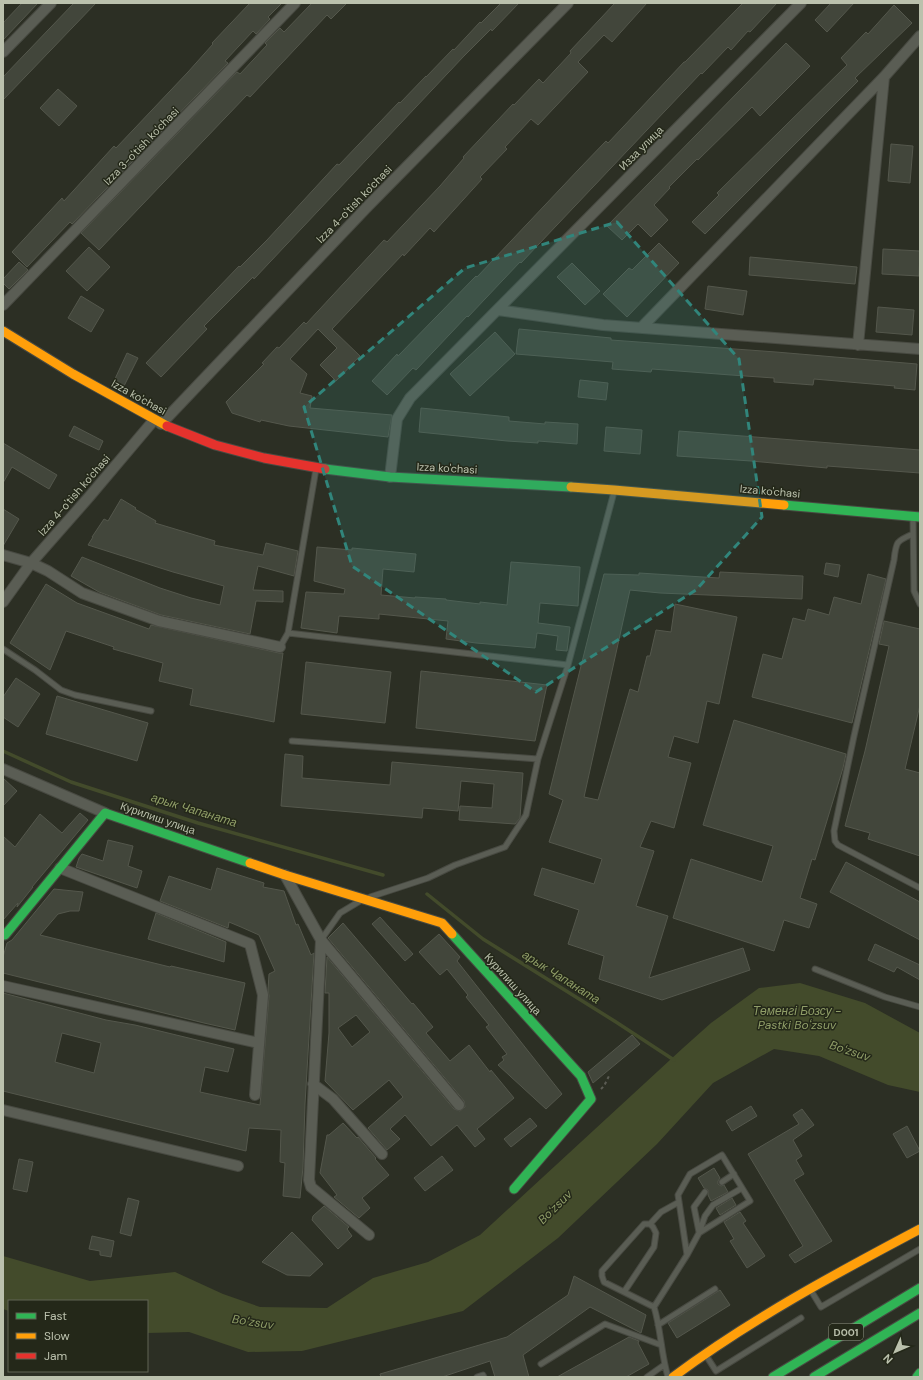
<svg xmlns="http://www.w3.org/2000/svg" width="923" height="1380" font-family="'DM Sans',sans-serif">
<rect width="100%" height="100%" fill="#2c2f24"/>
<!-- water -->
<path fill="#434b2b" d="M 800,983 L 865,1003 L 920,1033 L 920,1092 L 888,1085 L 819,1056 L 774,1049 L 713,1083 L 657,1144 L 558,1238 L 463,1311 L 302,1351 L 248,1352 L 189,1332 L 147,1333 L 147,1301 L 9,1301 L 9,1311 L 3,1309 L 3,1256 L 90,1281 L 175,1272 L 223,1294 L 260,1307 L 327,1308 L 373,1278 L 428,1262 L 480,1235 L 683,1048 L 711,1023 L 759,988 Z"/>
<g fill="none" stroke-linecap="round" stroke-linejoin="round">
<!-- stream -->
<path stroke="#434b2b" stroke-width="3.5" d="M 3,751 L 71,782 L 198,823 L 383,875
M 427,894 L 483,939 L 616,1022 L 674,1060"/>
</g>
<!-- building -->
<path fill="#42463b" stroke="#54574c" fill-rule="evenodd" d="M 22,3 L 38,3 L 3,40 L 3,23 Z
M 74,3 L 96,3 L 3,100 L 3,77 Z
M 250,3 L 282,3 L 268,17 L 270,19 L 256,34 L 253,31 L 225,61 L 228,63 L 72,224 L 70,222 L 27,267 L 12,252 L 62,198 L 64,201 L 114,146 L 116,148 L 188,72 L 213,44 L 212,43 Z
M 312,3 L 347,3 L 331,19 L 327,15 L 250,97 L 247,95 L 99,250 L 81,233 L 237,72 L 240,74 L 267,45 L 265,43 L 280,28 L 284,32 Z
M 501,3 L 519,3 L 492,31 L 491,29 L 464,56 L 254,279 L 253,277 L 204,326 L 207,329 L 161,377 L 146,363 L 239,266 L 240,267 L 267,240 L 337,164 L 339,165 L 399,102 L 400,103 L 426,76 L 426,77 L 453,49 L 454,50 L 480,22 L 481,23 Z
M 615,3 L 647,3 L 612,42 L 604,35 L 578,62 L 588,72 L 538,125 L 531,119 L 505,147 L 507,149 L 480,177 L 482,179 L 434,232 L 430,228 L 404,256 L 403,254 L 332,329 L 360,356 L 336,381 L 320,365 L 337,348 L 318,329 L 290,359 L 307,374 L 300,393 L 312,396 L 310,408 L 392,415 L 388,437 L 289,426 L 261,420 L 260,422 L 232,413 L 226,402 L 264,364 L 262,363 L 277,347 L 279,348 L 304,322 L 306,324 L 384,240 L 387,242 L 440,186 L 464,158 L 463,157 L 513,104 L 514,105 L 539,79 L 543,83 L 571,53 L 570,51 Z
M 743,3 L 777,3 L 750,32 L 748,31 L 731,50 L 728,47 L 702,74 L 701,73 L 521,263 L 520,262 L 468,317 L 467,316 L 416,370 L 413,368 L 387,395 L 372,381 L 397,354 L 398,356 L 476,276 L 477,277 L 579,169 L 606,141 L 608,143 L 684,62 L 685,62 Z
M 831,3 L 854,3 L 827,32 L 815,20 Z
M 894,5 L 912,23 L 855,78 L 858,81 L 705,234 L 692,222 L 719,195 L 717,193 L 847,65 L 841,58 L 866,32 L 868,34 Z
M 786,43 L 810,66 L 760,116 L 752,107 L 698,160 L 697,159 L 669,187 L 670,188 L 654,205 L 668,220 L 651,237 L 638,224 L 622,240 L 607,226 Z
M 58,89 L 77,106 L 59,126 L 40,108 Z
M 891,144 L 913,146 L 910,183 L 888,181 Z
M 659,243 L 679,263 L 627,317 L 603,294 L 629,268 L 632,270 Z
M 89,247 L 110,267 L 87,291 L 66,271 Z
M 883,249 L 920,251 L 919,276 L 882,274 Z
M 750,257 L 857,267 L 855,284 L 749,275 Z
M 19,262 L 28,270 L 9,289 L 3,283 L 3,279 Z
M 572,263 L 600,291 L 585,305 L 557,277 Z
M 708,286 L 747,291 L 743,315 L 705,309 Z
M 81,296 L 104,310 L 91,332 L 68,318 Z
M 878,307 L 914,310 L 912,335 L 876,332 Z
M 519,329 L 611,338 L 611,340 L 776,352 L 917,364 L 915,390 L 894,388 L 895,386 L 814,379 L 813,385 L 774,382 L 774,378 L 731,375 L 652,369 L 651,372 L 612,369 L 613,362 L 516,354 Z
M 495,332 L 515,354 L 470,396 L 450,374 Z
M 127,353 L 138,358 L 124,386 L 114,381 Z
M 580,380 L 608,383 L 606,400 L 578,397 Z
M 421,408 L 509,417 L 509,421 L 545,424 L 545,422 L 578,424 L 577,444 L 538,441 L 538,443 L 507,441 L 419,432 Z
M 74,426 L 103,441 L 99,450 L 69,436 Z
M 606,427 L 642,430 L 640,454 L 604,451 Z
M 679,431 L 920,450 L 920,473 L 827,466 L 827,468 L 751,461 L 677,456 Z
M 3,443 L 57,475 L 49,489 L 12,467 L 3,483 Z
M 121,499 L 136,508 L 135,509 L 156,521 L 155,523 L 215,541 L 214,545 L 263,555 L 266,543 L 298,551 L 294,576 L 258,566 L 253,590 L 283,591 L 283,602 L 256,601 L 250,634 L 161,615 L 99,592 L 71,576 L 82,557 L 160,588 L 191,598 L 220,605 L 224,586 L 173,572 L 88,545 L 93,537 L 92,537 L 104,519 L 108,521 Z
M 3,509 L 19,519 L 3,546 Z
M 317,547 L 352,550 L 352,548 L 416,554 L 414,572 L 383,569 L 381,595 L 415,598 L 415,597 L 446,599 L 446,600 L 480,604 L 480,602 L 507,605 L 511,562 L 580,567 L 578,606 L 540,603 L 538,623 L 570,627 L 567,651 L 556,650 L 558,636 L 537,633 L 535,648 L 476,643 L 446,639 L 448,621 L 379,614 L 379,619 L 339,616 L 337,633 L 301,628 L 306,592 L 344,594 L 345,589 L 314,581 Z
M 826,563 L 840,565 L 838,577 L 824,574 Z
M 720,572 L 803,576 L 802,599 L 660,593 L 630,590 L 584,797 L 598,800 L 630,689 L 638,692 L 647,656 L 650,656 L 656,630 L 671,632 L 675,604 L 737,617 L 719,704 L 707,701 L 698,743 L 674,736 L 668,757 L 691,763 L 674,828 L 651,821 L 640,847 L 654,851 L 636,906 L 668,916 L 649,978 L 743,948 L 750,970 L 662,1000 L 599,979 L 604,956 L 568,944 L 579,910 L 534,895 L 542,868 L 594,884 L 602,859 L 549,842 L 563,800 L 549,794 L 604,574 L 639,575 L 639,573 L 719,578 Z
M 868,574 L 886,579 L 852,723 L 752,697 L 763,654 L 782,659 L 793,618 L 805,621 L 808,609 L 829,615 L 834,597 L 861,604 Z
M 46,584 L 77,603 L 149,629 L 151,625 L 279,653 L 283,653 L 274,722 L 190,705 L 193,689 L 159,681 L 163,663 L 113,649 L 114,647 L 66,631 L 50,670 L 10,643 Z
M 884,621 L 920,629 L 920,705 L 905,769 L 920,773 L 920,856 L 868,839 L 870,833 L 845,826 L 865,751 L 889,646 L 879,644 Z
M 306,662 L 391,672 L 385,723 L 301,714 Z
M 421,671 L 547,685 L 535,741 L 416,728 Z
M 16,678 L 40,694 L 18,727 L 3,717 L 3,697 Z
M 57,696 L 148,723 L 137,761 L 46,734 Z
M 734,720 L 846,754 L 843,768 L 815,860 L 812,859 L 800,898 L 817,904 L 809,928 L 784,920 L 774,951 L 673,918 L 691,859 L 762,882 L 773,846 L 703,825 Z
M 285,754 L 303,756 L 302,778 L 390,785 L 392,762 L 523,773 L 520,818 L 515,824 L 459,820 L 460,806 L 492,808 L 494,784 L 461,781 L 458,811 L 423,808 L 422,818 L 281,806 Z
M 3,778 L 17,791 L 3,806 Z
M 80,813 L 88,820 L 32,887 L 33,887 L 17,907 L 18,903 L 3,920 L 3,836 L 15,847 L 40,814 L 62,833 Z
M 108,840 L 133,846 L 128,866 L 142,871 L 137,888 L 76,867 L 79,858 L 82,854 L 103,861 Z
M 846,862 L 920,902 L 920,940 L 830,892 Z
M 217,868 L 264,883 L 263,887 L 284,891 L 296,925 L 298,924 L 311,955 L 314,953 L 305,1104 L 303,1167 L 300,1198 L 283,1196 L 285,1163 L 280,1162 L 281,1130 L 249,1128 L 246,1151 L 3,1091 L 3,993 L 106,1020 L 135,1025 L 234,1049 L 228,1072 L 205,1067 L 200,1092 L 260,1105 L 269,996 L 268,990 L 269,974 L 275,971 L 259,935 L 241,927 L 229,922 L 228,928 L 160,901 L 169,876 L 211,890 ZM 62,1033 L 101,1043 L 94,1073 L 55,1062 Z
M 54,889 L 83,892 L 79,911 L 70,911 L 58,914 L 40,935 L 170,967 L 171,966 L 245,983 L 235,1030 L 204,1023 L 3,973 L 3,957 L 7,943 L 12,940 Z
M 156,913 L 226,942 L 224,962 L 148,939 Z
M 380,917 L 413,954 L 405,961 L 372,924 Z
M 343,923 L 412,1004 L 413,1003 L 433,1027 L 426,1033 L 450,1061 L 469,1045 L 490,1072 L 491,1070 L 514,1098 L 477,1129 L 485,1139 L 475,1147 L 457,1125 L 431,1146 L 405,1115 L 390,1129 L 400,1139 L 387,1150 L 368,1128 L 403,1097 L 389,1080 L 353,1110 L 325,1081 L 329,1033 L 329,993 L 325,993 L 327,957 L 454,1109 L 460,1111 L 465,1107 L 464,1101 L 328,938 ZM 356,1015 L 370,1032 L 352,1047 L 338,1028 Z
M 439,934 L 460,957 L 457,961 L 562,1094 L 546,1109 L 498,1065 L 504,1060 L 502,1057 L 507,1054 L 486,1027 L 489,1025 L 466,997 L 468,995 L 447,969 L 440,975 L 419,952 Z
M 875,944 L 920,965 L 920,980 L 897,967 L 894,972 L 868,960 Z
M 632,1035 L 640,1044 L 593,1083 L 588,1072 Z
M 751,1106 L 757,1116 L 732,1131 L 726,1121 Z
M 802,1109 L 814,1125 L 793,1140 L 802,1156 L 796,1160 L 804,1174 L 794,1180 L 832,1241 L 795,1263 L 789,1255 L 803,1246 L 748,1154 L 799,1124 L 793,1115 Z
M 530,1118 L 537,1126 L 511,1147 L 504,1139 Z
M 343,1123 L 357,1138 L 358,1137 L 376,1158 L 375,1159 L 389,1175 L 362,1198 L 370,1208 L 359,1218 L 334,1197 L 337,1195 L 320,1173 L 327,1135 L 329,1135 Z
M 907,1126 L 920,1151 L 907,1158 L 893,1134 Z
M 442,1156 L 453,1170 L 425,1191 L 414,1178 Z
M 19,1159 L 33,1162 L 27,1192 L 13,1189 Z
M 714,1168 L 720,1178 L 718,1181 L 718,1184 L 721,1186 L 724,1185 L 728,1192 L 711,1201 L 708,1195 L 708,1190 L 704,1188 L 698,1178 Z
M 128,1198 L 139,1201 L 131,1236 L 120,1233 Z
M 732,1198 L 736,1205 L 720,1215 L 716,1208 Z
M 324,1206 L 349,1227 L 347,1229 L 352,1236 L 338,1249 L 312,1220 L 313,1216 Z
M 740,1212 L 746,1221 L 743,1223 L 765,1256 L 747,1268 L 730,1241 L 734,1239 L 724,1222 Z
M 292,1232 L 323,1264 L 310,1276 L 287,1275 L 262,1262 Z
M 92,1236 L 114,1241 L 111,1257 L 100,1255 L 100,1251 L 89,1249 Z
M 574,1276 L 646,1315 L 641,1333 L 590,1307 L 523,1355 L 529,1377 L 495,1377 L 490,1361 L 442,1377 L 381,1377 L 380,1374 L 507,1337 L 568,1295 Z
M 720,1290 L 730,1305 L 677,1338 L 668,1323 Z
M 629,1337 L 639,1341 L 638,1343 L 649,1364 L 626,1377 L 557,1377 Z"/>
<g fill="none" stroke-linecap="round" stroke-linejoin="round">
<!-- lane casing -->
<g stroke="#484a42" stroke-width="7">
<path id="lane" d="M 913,518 L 914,591 L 920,604
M 913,534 C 896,541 896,542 894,560 L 854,736 L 834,831 L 835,841 L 838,845 L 920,888
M 288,633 L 568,665
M 280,647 L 288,633 L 316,469
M 3,649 L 35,670 L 61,690 L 75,695 L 151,711
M 292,741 L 538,759
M 370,897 L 428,878 L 455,865 L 505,847 L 526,815 L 538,759 L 568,665 L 614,492
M 321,940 L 340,913 L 360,901
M 815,969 L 885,997 L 920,1007
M 722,1182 L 734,1174
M 650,1224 L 661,1212 L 679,1202
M 699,1232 L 694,1207 L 705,1192
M 687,1255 L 678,1195 L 690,1174 L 722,1155 L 750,1201 L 699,1233
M 810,1289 L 821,1307 L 920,1249
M 624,1292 L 654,1247 L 656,1233 L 653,1227 L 650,1224 L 644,1224 L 602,1271 L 602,1276 L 604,1282 L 654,1307
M 658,1325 L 715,1289
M 705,1354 L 716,1371 L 801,1318
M 541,1364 L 605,1324 L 661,1345
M 477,1377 L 483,1375 L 484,1377
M 647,1377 L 664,1365
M 668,1377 C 661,1354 661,1329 654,1307 L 687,1255 L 699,1233 L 705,1216 L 713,1205 L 742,1188"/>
</g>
<!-- street casing -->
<g stroke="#484a42" stroke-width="12">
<path id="street" d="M 3,52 L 51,3
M 3,305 L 295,3
M 498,310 L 603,325 L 920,349
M 641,328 L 884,77 L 920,36
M 858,345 L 884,77
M 161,424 L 367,207 L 568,3
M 390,477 L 397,419 L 410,398 L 801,3
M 3,555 L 31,563 L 48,571 L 82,593 L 159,621 L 280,647
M 3,602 L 31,563 L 89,497 L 154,420
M 3,769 L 105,813
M 60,868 L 250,944 L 263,995 L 255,1095
M 285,875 L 321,940 L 459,1105
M 321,940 L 309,1180 L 311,1187 L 369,1235
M 3,986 L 259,1043
M 313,1084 L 333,1099 L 382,1154
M 3,1110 L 238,1166"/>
</g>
<!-- fast casing -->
<g stroke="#484a42" stroke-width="11">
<path id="fast" d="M 325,469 L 390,477 L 571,487
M 784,505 L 920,517
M 3,934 L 5,935 L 105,813 L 250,863
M 452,934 L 581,1076 L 591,1099 L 514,1189
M 773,1377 L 920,1288
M 814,1377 L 920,1313
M 917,1377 L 920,1373"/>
</g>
<!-- slow casing -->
<g stroke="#484a42" stroke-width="11">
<path id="slow" d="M 3,331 L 73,374 L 167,426
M 571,487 L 614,490 L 784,505
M 250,863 L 285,875 L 442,923 L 452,934
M 673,1377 C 751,1319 835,1274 920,1229"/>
</g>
<!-- jam casing -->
<g stroke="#484a42" stroke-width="11">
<path id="jam" d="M 167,426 L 215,445 L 264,458 L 325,469"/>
</g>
<!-- path -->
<path stroke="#5b5c54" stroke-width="2" stroke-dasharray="3 3" stroke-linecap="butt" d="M 601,1089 L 604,1086 L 610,1074"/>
<!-- lane -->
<use href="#lane" stroke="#5a5d54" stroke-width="5"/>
<!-- street -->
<use href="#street" stroke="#5a5d54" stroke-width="10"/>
<!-- fast -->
<use href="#fast" stroke="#30b455" stroke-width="9"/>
<!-- slow -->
<use href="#slow" stroke="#ff9f0a" stroke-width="9"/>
<!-- jam -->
<use href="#jam" stroke="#e5322d" stroke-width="9"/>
</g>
<!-- marked area -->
<path fill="#31857b" fill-opacity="0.2" stroke="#31857b" stroke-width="3" stroke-dasharray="8 5" stroke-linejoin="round" d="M 617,222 L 739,359 L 762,517 L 696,590 L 536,692 L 352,566 L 304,407 L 465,268 Z"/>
<g text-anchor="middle" stroke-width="3" stroke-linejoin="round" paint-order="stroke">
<!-- shield labels -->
<rect fill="#242819" stroke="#8e9381" stroke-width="1" x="829" y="1324" width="34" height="16" rx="3"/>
<g font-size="10" font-weight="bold" fill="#bbc1ad">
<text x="846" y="1336">D001</text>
</g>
<!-- street labels -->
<g font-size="11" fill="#bbc1ad" stroke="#242819">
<text transform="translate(141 146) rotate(-46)" y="4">Izza 3-o'tish ko'chasi</text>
<text transform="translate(641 148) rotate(-45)" y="4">Изза улица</text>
<text transform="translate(354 204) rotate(-46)" y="4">Izza 4-o'tish ko'chasi</text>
<text transform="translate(139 397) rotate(29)" y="4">Izza ko'chasi</text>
<text transform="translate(447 468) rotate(3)" y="4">Izza ko'chasi</text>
<text transform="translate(770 491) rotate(5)" y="4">Izza ko'chasi</text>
<text transform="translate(74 495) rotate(-49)" y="4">Izza 4-o'tish ko'chasi</text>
<text transform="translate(158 818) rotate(19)" y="4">Курилиш улица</text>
<text transform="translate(513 984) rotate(48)" y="4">Курилиш улица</text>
</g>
<!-- water labels -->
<g font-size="12" font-style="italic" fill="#909e68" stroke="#242819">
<text transform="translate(194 810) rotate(17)" y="4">арык Чапаната</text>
<text transform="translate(561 977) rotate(32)" y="4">арык Чапаната</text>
<text x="797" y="1015">Төменгі Бозсу -<tspan x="797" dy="14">Pastki Boʻzsuv</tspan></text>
<text transform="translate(850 1051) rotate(18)" y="4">Boʻzsuv</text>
<text transform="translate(555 1207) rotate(-45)" y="4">Boʻzsuv</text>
<text transform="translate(253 1322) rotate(9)" y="4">Boʻzsuv</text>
</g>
</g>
<!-- border -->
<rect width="923" height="1380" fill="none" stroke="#bbc1ad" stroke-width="8"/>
<!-- legend -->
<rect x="8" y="1300" width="140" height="72" fill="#242819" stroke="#606554"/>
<rect x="16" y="1313" width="20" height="6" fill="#30b455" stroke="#606554"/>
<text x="44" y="1320" font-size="12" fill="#bbc1ad">Fast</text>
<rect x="16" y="1333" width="20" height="6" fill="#ff9f0a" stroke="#606554"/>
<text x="44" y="1340" font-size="12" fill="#bbc1ad">Slow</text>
<rect x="16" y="1353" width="20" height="6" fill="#e5322d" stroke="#606554"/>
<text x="44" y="1360" font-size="12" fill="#bbc1ad">Jam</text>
<!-- north arrow -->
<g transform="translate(895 1352) rotate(225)" stroke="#242819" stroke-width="3" paint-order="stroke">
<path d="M0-3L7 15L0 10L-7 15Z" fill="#bbc1ad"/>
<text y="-6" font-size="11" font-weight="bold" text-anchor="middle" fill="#bbc1ad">N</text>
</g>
</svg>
